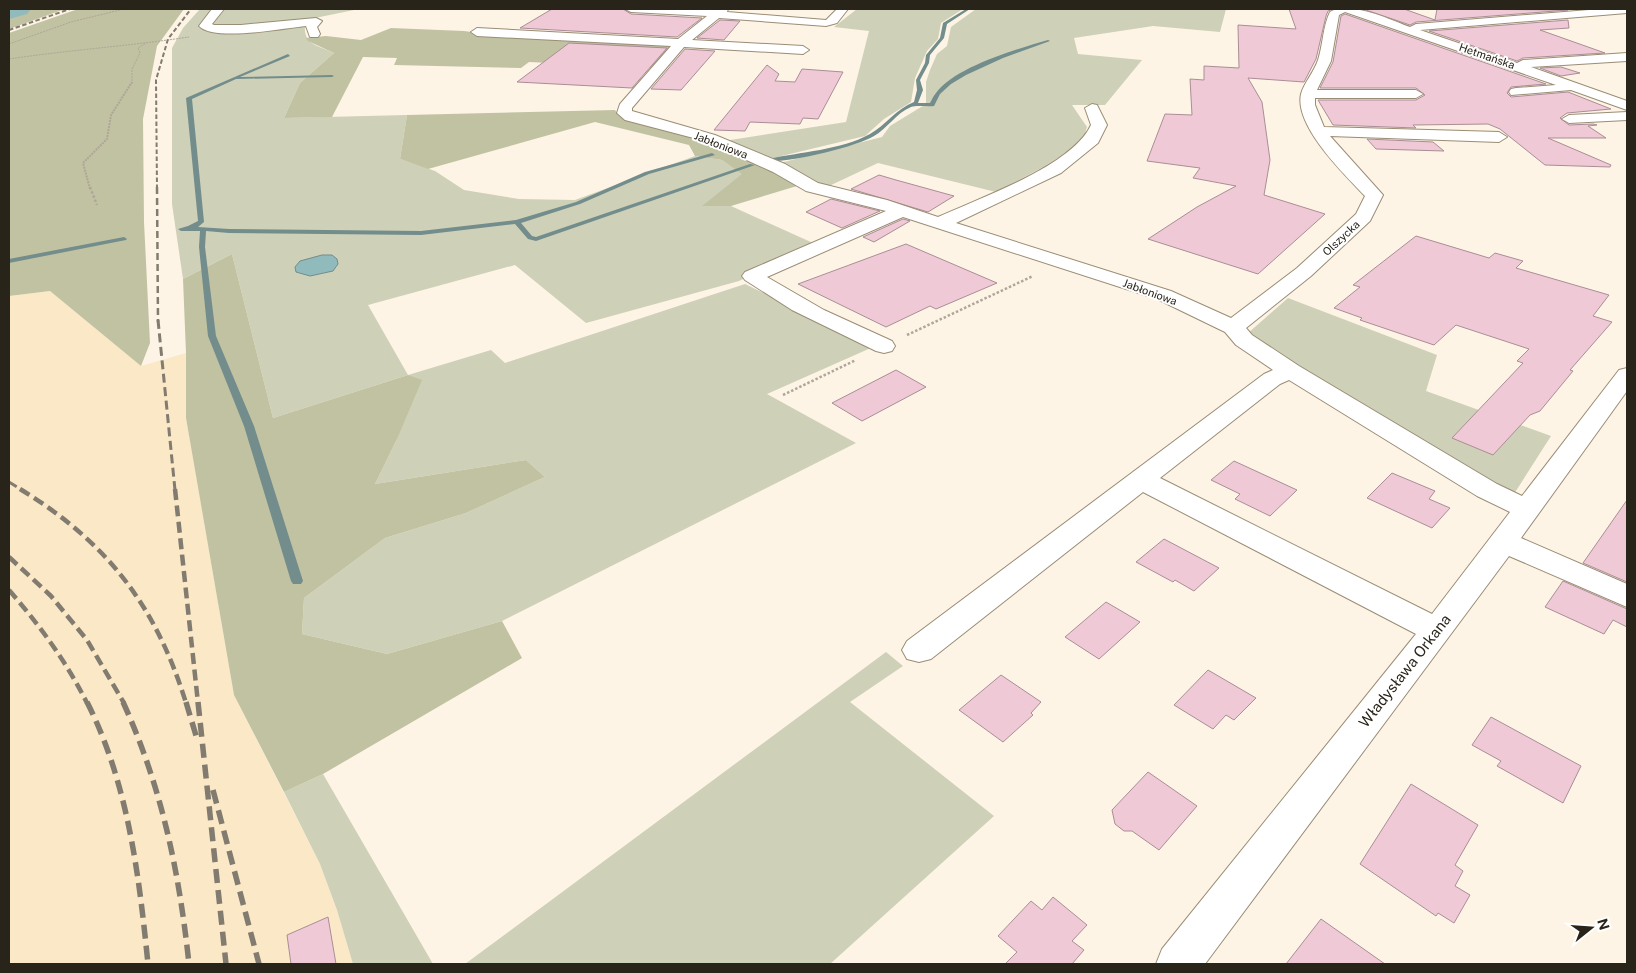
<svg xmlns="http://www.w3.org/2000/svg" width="1636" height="973" font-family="'Public Sans',sans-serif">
<rect width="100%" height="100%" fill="#fdf4e5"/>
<!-- built -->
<path fill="#fae8c7" d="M 50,291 L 141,366 L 186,353 L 186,418 L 234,695 L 320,864 L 337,910 L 353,964 L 9,964 L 9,296 Z"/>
<!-- green -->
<path fill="#ced0b8" d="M 200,9 L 214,9 L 198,27 L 204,30 L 305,24 C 303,45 317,45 334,53 L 300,83 L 284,118 L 407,115 L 400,159 L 435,171 L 464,190 L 519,199 L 575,200 L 695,156 L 722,160 L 743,174 L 703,206 L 731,206 L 813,243 L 739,281 L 586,323 L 515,265 L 368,305 L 408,375 L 491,350 L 505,363 L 745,284 L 873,347 L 767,394 L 856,443 L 502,621 L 387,654 L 302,634 L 304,598 L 385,538 L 466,513 L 545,477 L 526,460 L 375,484 L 397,439 L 408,375 L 273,418 L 232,254 L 183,279 L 172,204 L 172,48 L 183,28 Z
M 225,9 L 359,9 L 310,19 L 219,28 L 211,25 Z
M 857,9 L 963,9 L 941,23 L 938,39 L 927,51 L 915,78 L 911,102 L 884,119 L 865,136 L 765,160 L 724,141 L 846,122 L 869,31 L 834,27 Z
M 976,9 L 1226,9 L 1220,32 L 1153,26 L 1074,38 L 1078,54 L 1142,60 L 1105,105 L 1072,105 L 1087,127 L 1082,142 L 1045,166 L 996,192 L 878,163 L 829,186 L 809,180 L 780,163 L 882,137 L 890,126 L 926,104 L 926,82 L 930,70 L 937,54 L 947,46 L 951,27 Z
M 1288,298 L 1437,355 L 1426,391 L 1551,436 L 1514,494 L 1346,400 L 1247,334 Z
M 886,652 L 903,666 L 850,702 L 994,816 L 830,964 L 465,964 Z
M 323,774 L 433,964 L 353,964 L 337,910 L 320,864 L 284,792 Z"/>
<!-- forest -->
<path fill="#c1c2a2" d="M 24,9 L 65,9 L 9,29 L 9,13 Z
M 78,9 L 184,9 L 157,46 L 143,119 L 144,222 L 150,343 L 141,366 L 50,291 L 9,296 L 9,33 Z
M 391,28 L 464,31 L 485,34 L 672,44 L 653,68 L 529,62 L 521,68 L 394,65 L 397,58 L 363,57 L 332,117 L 284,118 L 300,83 L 334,53 L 308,41 L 306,38 L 326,36 L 361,40 Z
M 615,110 L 619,116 L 708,142 L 755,162 L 797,186 L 731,206 L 702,206 L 742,174 L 722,160 L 695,156 L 689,145 L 595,122 L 428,169 L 400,159 L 407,115 Z
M 232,254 L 273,418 L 408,375 L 422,380 L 397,439 L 375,484 L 526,460 L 545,477 L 466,513 L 385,538 L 304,598 L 302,634 L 387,654 L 502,621 L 522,658 L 323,774 L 284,792 L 234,695 L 186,418 L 186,353 L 183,279 Z"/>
<!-- water -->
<path fill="#91babc" stroke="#728d8b" d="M 322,255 L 332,255 L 337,259 L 338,264 L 333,271 L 310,276 L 296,272 L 295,267 L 300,261 Z"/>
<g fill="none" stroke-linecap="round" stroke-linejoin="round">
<!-- stream -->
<path fill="#728d8b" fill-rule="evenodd" d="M 966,9 L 970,9 L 947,24 L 944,38 L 930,55 L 929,63 L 920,80 L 923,90 L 918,103 L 930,103 C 932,100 933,96 936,93 C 955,67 1017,49 1048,40 L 1050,41 L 1003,58 L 966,75 L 951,84 L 940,94 L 934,106 C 927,107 917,105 911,107 C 896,113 887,129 874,136 C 856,147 788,163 768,161 L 768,159 C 800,152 841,150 870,134 C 886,125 896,109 914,102 L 917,90 L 916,80 L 925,63 L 926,55 L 940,38 L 943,23 Z
M 288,54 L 290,56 L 240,77 L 332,75 L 334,76 L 332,77 L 236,79 L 192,99 L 204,222 L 198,227 L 229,229 L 421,231 L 516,220 L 576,202 L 645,172 L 712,153 L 715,155 L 649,174 L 580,204 L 521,223 L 532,236 L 536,237 L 750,164 L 755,165 L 536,241 L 528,239 L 515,224 L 421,235 L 229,233 L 206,231 L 205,247 L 216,336 L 254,426 L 303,581 L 301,584 L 293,584 L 291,581 L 244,426 L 208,336 L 199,247 L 200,231 L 181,231 L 178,229 L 188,226 L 198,221 L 186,98 Z
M 124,237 L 127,239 L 126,240 L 9,263 L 9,259 Z"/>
<!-- river -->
<path fill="#91babc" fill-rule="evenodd" d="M 9,9 L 31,9 L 27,14 L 9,19 Z"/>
</g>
<!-- building -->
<path fill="#efcad6" stroke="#aa8d96" d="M 552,9 L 623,9 L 631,14 L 702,18 L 677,37 L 520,28 Z
M 1289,9 L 1333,9 L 1328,11 L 1326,16 L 1316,59 L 1304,82 L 1248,78 L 1262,102 L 1270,160 L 1264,195 L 1325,214 L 1258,274 L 1148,239 L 1197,207 L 1236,186 L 1193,178 L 1200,168 L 1147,161 L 1165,114 L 1192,115 L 1190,79 L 1204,80 L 1204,66 L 1239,68 L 1238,25 L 1296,29 Z
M 1363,9 L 1404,9 L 1435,20 L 1437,9 L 1568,10 L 1416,22 L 1410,25 Z
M 1345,14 L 1546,84 L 1511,87 L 1507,93 L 1511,97 L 1568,92 L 1611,109 L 1567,113 L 1560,118 L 1569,125 L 1593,124 L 1597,125 L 1588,126 L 1606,138 L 1548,138 L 1611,165 L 1610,167 L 1545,165 L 1500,129 L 1488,124 L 1413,125 L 1416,128 L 1333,125 L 1318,100 L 1416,100 L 1425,95 L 1416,88 L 1320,88 L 1333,62 L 1341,16 Z
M 720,20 L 740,21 L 724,40 L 697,38 Z
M 1568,20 L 1569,28 L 1540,30 L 1605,53 L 1523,58 L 1517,61 L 1429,31 Z
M 569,43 L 667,48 L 632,88 L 517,82 Z
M 685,49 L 715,51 L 681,90 L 651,89 Z
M 767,65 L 779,74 L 775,81 L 795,82 L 802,69 L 843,72 L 818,119 L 803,118 L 800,124 L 750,122 L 745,131 L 714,130 Z
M 1561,67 L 1580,73 L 1561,76 L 1540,68 Z
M 1367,139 L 1433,142 L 1444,151 L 1376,149 Z
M 879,175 L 896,180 L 954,196 L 928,212 L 851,189 Z
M 831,199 L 880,211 L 842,228 L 806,212 Z
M 903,219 L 910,221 L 874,242 L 863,237 Z
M 1416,236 L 1489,258 L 1495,253 L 1523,261 L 1516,268 L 1609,295 L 1593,316 L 1612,322 L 1570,370 L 1573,371 L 1540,411 L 1530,415 L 1493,455 L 1452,438 L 1523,363 L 1517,361 L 1529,349 L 1456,325 L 1434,345 L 1360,320 L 1362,318 L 1334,308 L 1360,287 L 1353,285 Z
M 906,244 L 997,283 L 936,309 L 930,306 L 886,327 L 798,284 Z
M 896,370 L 926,387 L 862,421 L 832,403 Z
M 1234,461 L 1297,490 L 1270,516 L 1235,499 L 1240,494 L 1211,480 Z
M 1392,473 L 1435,491 L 1429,499 L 1450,508 L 1432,528 L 1367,498 Z
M 1627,500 L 1627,582 L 1583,563 Z
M 1164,539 L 1219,568 L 1194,591 L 1175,580 L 1173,582 L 1136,562 Z
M 1563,581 L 1627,609 L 1627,627 L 1613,620 L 1604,634 L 1545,607 Z
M 1106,602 L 1140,622 L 1099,659 L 1065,637 Z
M 1208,670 L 1256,698 L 1234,720 L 1226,715 L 1213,729 L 1174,705 Z
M 1001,675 L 1041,702 L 1031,713 L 1033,715 L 1003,742 L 959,710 Z
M 1491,717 L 1581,766 L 1563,803 L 1497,766 L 1501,761 L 1472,745 Z
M 1148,772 L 1197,806 L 1159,850 L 1132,831 L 1124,831 L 1115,824 L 1112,810 Z
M 1411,784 L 1478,825 L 1455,865 L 1463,871 L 1455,886 L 1470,895 L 1454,923 L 1438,913 L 1436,916 L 1360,864 Z
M 1053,897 L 1087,925 L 1072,941 L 1084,950 L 1072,964 L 1005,964 L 1017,952 L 998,936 L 1031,901 L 1042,910 Z
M 328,917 L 336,964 L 291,964 L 287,935 Z
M 1321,919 L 1385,964 L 1286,964 Z"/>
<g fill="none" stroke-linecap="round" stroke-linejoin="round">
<!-- minor casing -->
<g stroke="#9a8d75" stroke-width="2">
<path id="minor" d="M 212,9 L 224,9 L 212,24 L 214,25 L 241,25 L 316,18 L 322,21 L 317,27 L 320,34 L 318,37 L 310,37 L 306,26 C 285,28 214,42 199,26 Z
M 625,9 L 728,9 L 727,12 L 826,20 L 837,9 L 848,9 L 837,23 L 826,26 L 719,18 L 692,40 L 803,46 L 809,50 L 803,54 L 684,47 L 632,108 L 632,111 L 715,135 L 785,164 L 818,183 L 887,200 L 938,217 C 980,198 1072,166 1091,125 L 1085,108 L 1092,104 L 1097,105 L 1107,125 L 1098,143 L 1061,173 L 956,223 L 1171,291 L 1231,318 L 1297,268 L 1356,214 L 1365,196 C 1345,175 1294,126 1301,94 C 1304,83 1314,72 1318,60 C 1323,45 1323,25 1330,12 C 1349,0 1391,20 1410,27 L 1416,24 L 1601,9 L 1627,9 L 1627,13 L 1420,30 L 1517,63 L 1523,60 L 1627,53 L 1627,61 L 1531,67 L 1627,101 L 1627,110 L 1571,90 L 1511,95 L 1509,92 L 1511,89 L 1516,88 L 1556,85 L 1345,12 L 1339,15 L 1331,61 L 1317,90 L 1416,90 L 1423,94 L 1416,98 L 1315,98 L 1315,105 L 1324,127 L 1499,132 L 1507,137 L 1499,142 L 1330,136 L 1383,195 L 1370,221 L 1311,276 L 1246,328 L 1252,335 L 1299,366 L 1497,484 L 1522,496 L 1619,370 L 1627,368 L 1627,391 L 1521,538 L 1627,584 L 1627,607 L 1509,556 L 1205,964 L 1156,964 L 1162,949 L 1416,634 L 1143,492 L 931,659 L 919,662 L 907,659 L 902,650 L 907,641 L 1264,374 L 1273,370 L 1236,345 L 1225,332 L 1157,299 L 903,217 L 767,277 L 824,310 L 892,341 L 895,346 L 892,351 L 884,353 L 876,351 L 792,310 L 745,280 L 742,276 L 745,272 L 886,211 L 806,191 L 773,172 L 705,141 L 625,120 L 617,113 L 620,104 L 671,46 L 477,36 L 471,32 L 477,28 L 678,39 L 707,16 L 631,12 ZM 1289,380 L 1477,496 L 1510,512 L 1432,614 L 1160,478 L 1280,384 Z
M 1627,112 L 1627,120 L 1569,123 L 1562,119 L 1569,115 Z"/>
</g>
<!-- path-far2 -->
<path stroke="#aea699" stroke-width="1" stroke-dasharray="2 1" stroke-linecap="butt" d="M 9,44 L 71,22 L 124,9
M 9,59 C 69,50 129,46 189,37
M 132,84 L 132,69 L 140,53 L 138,48 L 146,43"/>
<!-- path-far1 -->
<path stroke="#aea699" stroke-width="2" stroke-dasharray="2 1" stroke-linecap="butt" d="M 90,189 L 83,163 L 107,139 L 111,115 L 132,82"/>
<!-- path -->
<path stroke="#aea699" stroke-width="2.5" stroke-dasharray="2.5 2" stroke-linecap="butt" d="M 90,187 L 97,205
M 907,335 L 1033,276
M 783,395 L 856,360"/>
<!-- minor -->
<use href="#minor" fill="#fff" fill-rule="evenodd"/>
<!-- rail-far4 -->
<path stroke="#827b6f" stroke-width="2" stroke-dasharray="4.5 2.5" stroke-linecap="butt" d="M 9,30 L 70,9
M 157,189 L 156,80 L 168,39 L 191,9"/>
<!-- rail-far3 -->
<path stroke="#827b6f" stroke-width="2.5" stroke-dasharray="7 4" stroke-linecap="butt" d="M 157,187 L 158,322"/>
<!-- rail-far2 -->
<path stroke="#827b6f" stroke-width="3" stroke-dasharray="9 4.5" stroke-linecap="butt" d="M 158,320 L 175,490
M 9,482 L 22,490"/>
<!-- rail-far1 -->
<path stroke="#827b6f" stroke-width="4.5" stroke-dasharray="11 5.5" stroke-linecap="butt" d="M 20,489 C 107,542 156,606 186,703
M 175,489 L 198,703
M 9,557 L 51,596 L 87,640 L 124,703
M 9,590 C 40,626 66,661 87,703"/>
<!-- rail -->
<path stroke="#827b6f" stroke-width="5.5" stroke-dasharray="14 7" stroke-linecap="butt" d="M 87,702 C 128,783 139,875 148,964
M 123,702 C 162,788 179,871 189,964
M 186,702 L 197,739
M 198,702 L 226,964
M 213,790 L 259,964"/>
</g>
<g text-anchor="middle" stroke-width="4" stroke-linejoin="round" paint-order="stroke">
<!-- far-street labels -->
<g font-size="11" fill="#29241a" stroke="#fff">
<text transform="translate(1487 56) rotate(19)" y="4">Hetmańska</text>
<text transform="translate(721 145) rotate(21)" y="4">Jabłoniowa</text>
<text transform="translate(1341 238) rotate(-43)" y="4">Olszycka</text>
<text transform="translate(1150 292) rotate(20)" y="4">Jabłoniowa</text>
</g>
<!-- near-street labels -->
<g font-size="15" fill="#29241a" stroke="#fff">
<text transform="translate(1405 671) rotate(-52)" y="5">Władysława Orkana</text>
</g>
</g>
<!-- border -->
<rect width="1636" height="973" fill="none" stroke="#29241a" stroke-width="20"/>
<!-- north arrow -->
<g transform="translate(1591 928) rotate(73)" stroke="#ffffff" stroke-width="4" paint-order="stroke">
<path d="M0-4L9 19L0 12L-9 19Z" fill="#29241a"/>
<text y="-8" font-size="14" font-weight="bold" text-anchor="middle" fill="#29241a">N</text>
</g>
</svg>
